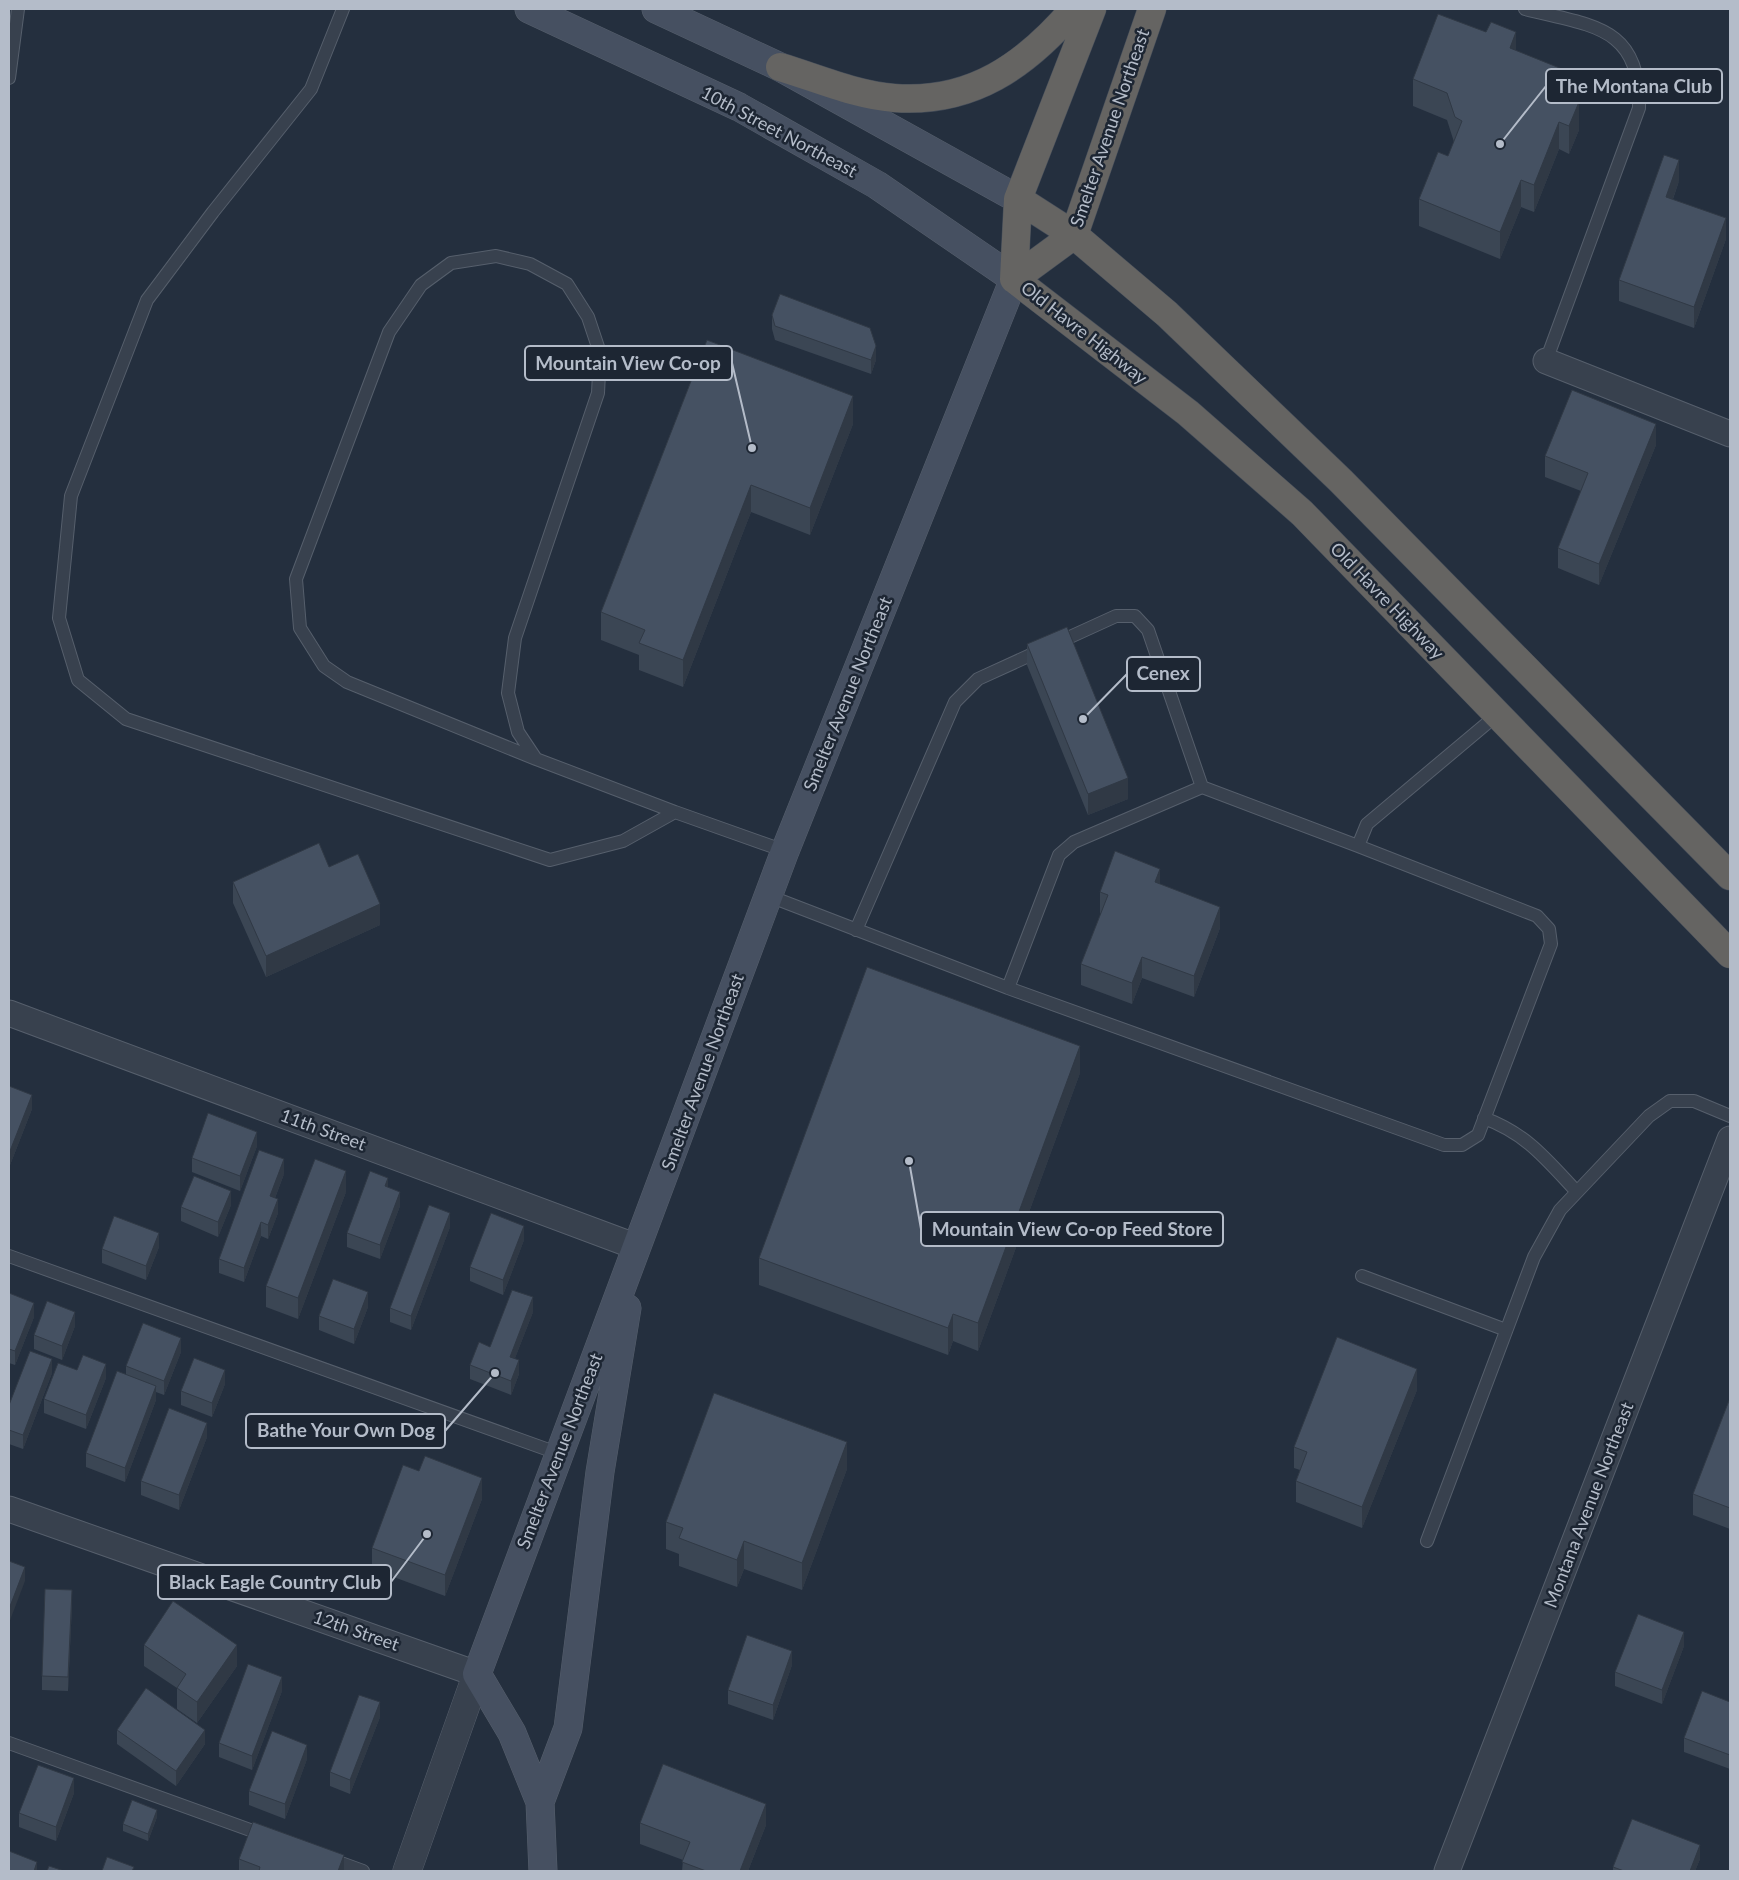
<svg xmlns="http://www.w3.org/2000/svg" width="1739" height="1880" font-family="Lato,sans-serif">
<rect width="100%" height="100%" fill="#242f3e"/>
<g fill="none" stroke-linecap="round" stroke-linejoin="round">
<!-- service casing -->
<g stroke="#565f6c" stroke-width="14">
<path id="service" d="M 343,9 L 311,89 L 213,212 L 147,300 L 71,496 L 59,618 L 78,680 L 126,719 L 550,860 L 623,841 L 675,812 L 785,851
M 1525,9 C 1591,26 1641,25 1639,108 L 1546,361
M 9,78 L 18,9
M 536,759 L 347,682 L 324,666 L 300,628 L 296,579 L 389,332 L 421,285 L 451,263 L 496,256 L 530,264 L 567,284 L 588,317 L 600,353 L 598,393 L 515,638 L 508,693 L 518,732 L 536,759 L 675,812
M 769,896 L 1008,988 L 1059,855 L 1074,842 L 1202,787 L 1358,846 L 1367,824 L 1498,714
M 856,930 L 955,702 L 978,679 L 1116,616 L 1135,616 L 1148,630 L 1202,787
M 1008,988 L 1444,1145 L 1462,1145 L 1478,1135 L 1551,944 L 1549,929 L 1537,916 L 1358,846
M 1484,1118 C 1527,1134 1546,1159 1577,1192
M 9,1256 L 560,1454
M 1362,1276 L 1506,1330
M 1427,1541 L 1534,1257 L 1560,1210 L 1649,1116 L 1670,1101 L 1694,1101 L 1730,1116
M 9,1743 L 264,1835
M 330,1859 L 363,1871"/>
</g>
<!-- minor casing -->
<g stroke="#565f6c" stroke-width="27">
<path id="minor" d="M 1546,361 L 1730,434
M 9,1013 L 637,1247
M 9,1509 L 477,1674
M 1447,1871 L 1730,1139"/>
</g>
<!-- tertiary casing -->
<g stroke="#565f6c" stroke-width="29">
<path id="tertiary" d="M 407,1871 L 477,1674"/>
</g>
<!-- secondary casing -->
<g stroke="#565f6c" stroke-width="29">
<path id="secondary" d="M 529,9 L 739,107 L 877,185 L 1014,279 L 785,851 L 477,1674 L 512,1733 L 540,1802 L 543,1871
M 656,9 L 780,67 L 1018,199
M 540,1802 L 568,1728 L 600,1472 L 627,1308"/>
</g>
<!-- trunk casing -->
<g stroke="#434c59" stroke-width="29">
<path id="trunk" d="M 780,67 C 817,78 855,95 894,98 C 972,104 1026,65 1074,9
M 1018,199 L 1074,235 L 1167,314 L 1341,481 L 1730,876
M 1014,279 L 1188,413 L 1302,513 L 1730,954
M 1014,279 L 1074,235 L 1152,9
M 1014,279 L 1018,199 L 1092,9"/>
</g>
<!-- service -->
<use href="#service" stroke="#38414e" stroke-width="12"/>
<!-- minor -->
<use href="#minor" stroke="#38414e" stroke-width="25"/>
<!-- tertiary -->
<use href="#tertiary" stroke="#38414e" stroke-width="28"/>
<!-- secondary -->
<use href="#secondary" stroke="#465061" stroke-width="28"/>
<!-- trunk -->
<use href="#trunk" stroke="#656462" stroke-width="28"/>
</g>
<!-- wall -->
<path fill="#3b4654" d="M 1516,51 L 1577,102 L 1579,130 L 1569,154 L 1559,149 L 1534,212 L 1521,207 L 1500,259 L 1419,226 L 1419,199 L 1448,156 L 1454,142 L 1447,120 L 1413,106 L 1413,79 Z
M 1679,181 L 1673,199 L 1726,239 L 1694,328 L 1619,301 L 1619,280 Z
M 772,315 L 876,360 L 871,374 L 775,340 L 772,329 Z
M 707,340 L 853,424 L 810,535 L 751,512 L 683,687 L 639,670 L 639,655 L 601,640 L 601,612 Z
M 1656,445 L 1599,585 L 1558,568 L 1558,548 L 1581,491 L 1545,477 L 1545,456 Z
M 1027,644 L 1128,799 L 1088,815 L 1027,665 Z
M 329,867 L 380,925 L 266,977 L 233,903 L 233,882 Z
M 1160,884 L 1220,928 L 1194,997 L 1142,978 L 1132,1004 L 1081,985 L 1081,964 L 1101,913 L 1100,913 L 1100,892 Z
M 1080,1073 L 978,1351 L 953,1341 L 948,1355 L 759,1285 L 759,1258 Z
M 9,1086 L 32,1109 L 10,1165 L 9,1165 Z
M 257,1146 L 240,1191 L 192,1172 L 192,1158 Z
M 284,1174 L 275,1198 L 278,1213 L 268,1239 L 261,1236 L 244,1282 L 219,1273 L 219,1259 Z
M 346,1192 L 298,1319 L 266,1307 L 266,1286 Z
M 231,1205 L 218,1237 L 181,1221 L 181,1207 Z
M 400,1206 L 380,1259 L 347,1247 L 347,1233 Z
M 450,1227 L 411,1330 L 390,1322 L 390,1308 Z
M 524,1240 L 503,1295 L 470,1281 L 470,1267 Z
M 159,1247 L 146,1280 L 102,1263 L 102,1249 Z
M 9,1293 L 34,1317 L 15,1365 L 9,1363 Z
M 368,1307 L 354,1344 L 319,1330 L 319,1316 Z
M 533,1312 L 515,1358 L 519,1374 L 511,1395 L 470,1379 L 470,1365 L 490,1347 Z
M 75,1326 L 62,1360 L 34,1349 L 34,1335 Z
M 181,1352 L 164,1395 L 156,1392 L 156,1400 L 125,1482 L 86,1467 L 86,1453 L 126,1375 L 126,1366 Z
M 77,1370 L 106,1378 L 86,1429 L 44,1413 L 44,1399 Z
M 52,1373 L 23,1449 L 9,1444 L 9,1405 Z
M 225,1384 L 212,1417 L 181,1405 L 181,1391 Z
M 1417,1390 L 1362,1528 L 1296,1502 L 1296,1481 L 1300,1470 L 1294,1468 L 1294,1447 Z
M 1730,1398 L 1730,1529 L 1693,1515 L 1693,1494 Z
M 207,1437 L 179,1510 L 141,1495 L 141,1481 Z
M 847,1469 L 802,1590 L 744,1569 L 737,1587 L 679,1566 L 679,1554 L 666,1549 L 666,1522 Z
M 419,1471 L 482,1499 L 445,1596 L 372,1569 L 372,1548 Z
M 72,1604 L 68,1691 L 42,1690 L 42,1676 Z
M 144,1645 L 237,1666 L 197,1723 L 177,1709 L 177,1688 L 144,1666 Z
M 1684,1646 L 1662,1704 L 1615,1686 L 1615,1672 Z
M 792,1665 L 773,1720 L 728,1704 L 728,1690 Z
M 282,1691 L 252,1770 L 219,1757 L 219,1743 Z
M 1730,1702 L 1730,1769 L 1684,1752 L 1684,1738 Z
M 380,1717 L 350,1794 L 330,1786 L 330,1772 Z
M 117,1730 L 205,1744 L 176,1786 L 117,1744 Z
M 307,1759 L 285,1819 L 249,1805 L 249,1791 Z
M 74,1793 L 56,1841 L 19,1827 L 19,1813 Z
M 157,1817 L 148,1841 L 123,1831 L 123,1824 Z
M 640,1823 L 766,1825 L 748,1871 L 682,1871 L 683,1860 L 640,1844 Z
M 239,1859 L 344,1871 L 239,1871 Z
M 1700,1859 L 1695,1871 L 1613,1871 L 1613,1867 Z"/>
<!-- shaded-wall -->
<path fill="#303945" d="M 1516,32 L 1516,59 L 1510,48 Z
M 1577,75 L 1577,102 L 1567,98 Z
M 1579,102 L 1579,130 L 1569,154 L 1569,126 Z
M 1559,122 L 1559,149 L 1534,212 L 1534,185 Z
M 1679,160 L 1679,181 L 1666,218 L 1666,197 Z
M 1521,180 L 1521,207 L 1500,259 L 1500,232 Z
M 1726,218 L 1726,239 L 1694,328 L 1694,307 Z
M 876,346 L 876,360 L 871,374 L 871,360 Z
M 853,396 L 853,424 L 810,535 L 810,508 Z
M 1656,424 L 1656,445 L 1599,585 L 1599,564 Z
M 751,485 L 751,512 L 683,687 L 683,660 Z
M 1128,778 L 1128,799 L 1088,815 L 1088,794 Z
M 1160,869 L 1160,890 L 1155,882 Z
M 380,904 L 380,925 L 266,977 L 266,956 Z
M 1220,907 L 1220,928 L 1194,997 L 1194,976 Z
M 1142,957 L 1142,978 L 1132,1004 L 1132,983 Z
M 1080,1046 L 1080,1073 L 978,1351 L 978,1323 Z
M 32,1095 L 32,1109 L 10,1165 L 10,1151 Z
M 257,1132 L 257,1146 L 240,1191 L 240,1176 Z
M 284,1159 L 284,1174 L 270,1211 L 270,1196 Z
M 346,1171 L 346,1192 L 298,1319 L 298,1298 Z
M 388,1178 L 388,1192 L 385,1186 Z
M 231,1191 L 231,1205 L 218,1237 L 218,1222 Z
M 400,1192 L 400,1206 L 380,1259 L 380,1245 Z
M 278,1199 L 278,1213 L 268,1239 L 268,1225 Z
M 450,1213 L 450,1227 L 411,1330 L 411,1316 Z
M 261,1222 L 261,1236 L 244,1282 L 244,1268 Z
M 524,1226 L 524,1240 L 503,1295 L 503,1280 Z
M 159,1233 L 159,1247 L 146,1280 L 146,1266 Z
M 368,1292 L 368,1307 L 354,1344 L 354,1329 Z
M 533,1297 L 533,1312 L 510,1371 L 510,1357 Z
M 34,1303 L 34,1317 L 15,1365 L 15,1351 Z
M 75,1312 L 75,1326 L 62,1360 L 62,1346 Z
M 953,1314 L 953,1341 L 948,1355 L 948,1328 Z
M 181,1338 L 181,1352 L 164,1395 L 164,1381 Z
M 52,1359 L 52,1373 L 23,1449 L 23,1435 Z
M 519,1360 L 519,1374 L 511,1395 L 511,1381 Z
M 106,1364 L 106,1378 L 86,1429 L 86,1415 Z
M 1417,1369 L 1417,1390 L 1362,1528 L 1362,1507 Z
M 225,1370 L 225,1384 L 212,1417 L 212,1403 Z
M 156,1386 L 156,1400 L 125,1482 L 125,1468 Z
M 207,1423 L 207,1437 L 179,1510 L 179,1495 Z
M 847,1442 L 847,1469 L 802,1590 L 802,1563 Z
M 482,1478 L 482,1499 L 445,1596 L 445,1575 Z
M 744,1541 L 744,1569 L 737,1587 L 737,1560 Z
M 25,1567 L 25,1581 L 9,1623 L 9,1609 Z
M 72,1590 L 72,1604 L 68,1691 L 68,1677 Z
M 1684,1632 L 1684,1646 L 1662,1704 L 1662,1690 Z
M 237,1645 L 237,1666 L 197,1723 L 197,1702 Z
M 792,1651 L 792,1665 L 773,1720 L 773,1705 Z
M 282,1677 L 282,1691 L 252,1770 L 252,1756 Z
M 380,1702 L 380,1717 L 350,1794 L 350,1780 Z
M 205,1730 L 205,1744 L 176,1786 L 176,1771 Z
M 307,1745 L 307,1759 L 285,1819 L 285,1804 Z
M 74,1778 L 74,1793 L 56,1841 L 56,1827 Z
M 766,1804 L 766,1825 L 748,1871 L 740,1871 Z
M 157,1810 L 157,1817 L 148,1841 L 148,1834 Z
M 1700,1845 L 1700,1859 L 1695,1871 L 1690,1871 Z
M 344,1855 L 344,1871 L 338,1871 Z
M 37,1862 L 37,1871 L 34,1871 Z"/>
<!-- building -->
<path fill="#455162" stroke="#303945" d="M 1438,14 L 1486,32 L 1491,22 L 1516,32 L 1510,48 L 1577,75 L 1567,98 L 1579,102 L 1569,126 L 1559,122 L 1534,185 L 1521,180 L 1500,232 L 1419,199 L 1438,152 L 1448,156 L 1462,121 L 1455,117 L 1447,93 L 1413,79 Z
M 1664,155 L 1679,160 L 1666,197 L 1726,218 L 1694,307 L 1619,280 Z
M 780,294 L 870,328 L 876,346 L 871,360 L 775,326 L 772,315 Z
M 707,340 L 853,396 L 810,508 L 751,485 L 683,660 L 639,643 L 645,630 L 601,612 Z
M 1572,390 L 1656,424 L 1599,564 L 1558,548 L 1588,473 L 1545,456 Z
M 1067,627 L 1128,778 L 1088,794 L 1027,644 Z
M 319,843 L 329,867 L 358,854 L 380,904 L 266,956 L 233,882 Z
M 1115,851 L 1160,869 L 1155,882 L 1220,907 L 1194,976 L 1142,957 L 1132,983 L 1081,964 L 1108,895 L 1100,892 Z
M 867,967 L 1080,1046 L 978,1323 L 953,1314 L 948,1328 L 759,1258 Z
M 9,1086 L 32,1095 L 10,1151 L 9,1150 Z
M 208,1113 L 257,1132 L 240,1176 L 192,1158 Z
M 259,1150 L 284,1159 L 270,1196 L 278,1199 L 268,1225 L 261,1222 L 244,1268 L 219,1259 Z
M 315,1159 L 346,1171 L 298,1298 L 266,1286 Z
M 370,1171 L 388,1178 L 385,1186 L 400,1192 L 380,1245 L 347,1233 Z
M 194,1176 L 231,1191 L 218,1222 L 181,1207 Z
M 429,1205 L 450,1213 L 411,1316 L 390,1308 Z
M 491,1213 L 524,1226 L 503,1280 L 470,1267 Z
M 114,1216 L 159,1233 L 146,1266 L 102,1249 Z
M 333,1279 L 368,1292 L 354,1329 L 319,1316 Z
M 512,1290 L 533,1297 L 510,1357 L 519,1360 L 511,1381 L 470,1365 L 479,1342 L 490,1347 Z
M 9,1293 L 34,1303 L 15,1351 L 9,1349 Z
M 47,1301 L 75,1312 L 62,1346 L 34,1335 Z
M 143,1323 L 181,1338 L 164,1381 L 126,1366 Z
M 1337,1337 L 1417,1369 L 1362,1507 L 1296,1481 L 1307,1452 L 1294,1447 Z
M 30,1351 L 52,1359 L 23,1435 L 9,1430 L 9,1405 Z
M 83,1355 L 106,1364 L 86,1415 L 44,1399 L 58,1363 L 77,1370 Z
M 194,1358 L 225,1370 L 212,1403 L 181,1391 Z
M 117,1371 L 156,1386 L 125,1468 L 86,1453 Z
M 714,1393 L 847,1442 L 802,1563 L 744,1541 L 737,1560 L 679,1538 L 683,1528 L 666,1522 Z
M 1730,1398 L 1730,1508 L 1693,1494 Z
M 169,1408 L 207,1423 L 179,1495 L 141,1481 Z
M 425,1456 L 482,1478 L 445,1575 L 372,1548 L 403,1465 L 419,1471 Z
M 9,1561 L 25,1567 L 9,1609 Z
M 45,1589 L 72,1590 L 68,1677 L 42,1676 Z
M 173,1601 L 237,1645 L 197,1702 L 177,1688 L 186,1674 L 144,1645 Z
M 1638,1614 L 1684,1632 L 1662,1690 L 1615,1672 Z
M 747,1635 L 792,1651 L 773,1705 L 728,1690 Z
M 248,1664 L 282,1677 L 252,1756 L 219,1743 Z
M 146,1688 L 205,1730 L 176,1771 L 117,1730 Z
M 1702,1691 L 1730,1702 L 1730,1755 L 1684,1738 Z
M 359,1695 L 380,1702 L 350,1780 L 330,1772 Z
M 272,1731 L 307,1745 L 285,1804 L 249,1791 Z
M 663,1764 L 766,1804 L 740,1871 L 706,1871 L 682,1862 L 690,1842 L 640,1823 Z
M 38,1765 L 74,1778 L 56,1827 L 19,1813 Z
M 132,1800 L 157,1810 L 148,1834 L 123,1824 Z
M 1632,1819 L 1700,1845 L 1690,1871 L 1624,1871 L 1613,1867 Z
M 253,1822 L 344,1855 L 338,1871 L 259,1871 L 260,1867 L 239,1859 Z
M 9,1851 L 37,1862 L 34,1871 L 9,1871 Z
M 107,1857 L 134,1867 L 132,1871 L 102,1871 Z
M 49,1866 L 64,1871 L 47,1871 Z"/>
<g text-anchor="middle" stroke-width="5" stroke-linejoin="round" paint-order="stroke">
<!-- street labels -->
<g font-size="18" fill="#b4bcc9" stroke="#1d2633">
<text transform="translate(1110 128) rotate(-71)" y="6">Smelter Avenue Northeast</text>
<text transform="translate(779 132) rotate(28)" y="6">10th Street Northeast</text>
<text transform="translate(1084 333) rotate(38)" y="6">Old Havre Highway</text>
<text transform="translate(1387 601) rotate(46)" y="6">Old Havre Highway</text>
<text transform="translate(848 694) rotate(-68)" y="6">Smelter Avenue Northeast</text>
<text transform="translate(703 1072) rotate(-70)" y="6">Smelter Avenue Northeast</text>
<text transform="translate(323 1130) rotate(20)" y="6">11th Street</text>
<text transform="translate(560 1451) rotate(-69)" y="6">Smelter Avenue Northeast</text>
<text transform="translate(1589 1505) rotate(-69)" y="6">Montana Avenue Northeast</text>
<text transform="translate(356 1631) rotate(19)" y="6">12th Street</text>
</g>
</g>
<!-- callouts -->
<path fill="none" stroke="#b4bcc9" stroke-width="2" d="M1500 144L1546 86M752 448L732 363M1083 719L1127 674M909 1161L921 1229M495 1373L445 1431M427 1534L391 1582"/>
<g fill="#b4bcc9" stroke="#1d2633" stroke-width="2">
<circle cx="1500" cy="144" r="5"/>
<circle cx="752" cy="448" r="5"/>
<circle cx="1083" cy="719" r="5"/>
<circle cx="909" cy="1161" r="5"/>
<circle cx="495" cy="1373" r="5"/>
<circle cx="427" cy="1534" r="5"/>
</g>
<g fill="#1d2633" stroke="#b4bcc9" stroke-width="2">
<rect x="1546" y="69" width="176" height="34" rx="5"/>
<rect x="525" y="346" width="207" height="34" rx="5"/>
<rect x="1127" y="657" width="73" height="34" rx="5"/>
<rect x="921" y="1212" width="302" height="34" rx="5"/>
<rect x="246" y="1414" width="199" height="34" rx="5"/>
<rect x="158" y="1565" width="233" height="34" rx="5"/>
</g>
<g font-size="19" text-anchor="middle" font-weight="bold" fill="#b4bcc9">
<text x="1634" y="93">The Montana Club</text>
<text x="628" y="370">Mountain View Co-op</text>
<text x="1163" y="680">Cenex</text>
<text x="1072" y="1236">Mountain View Co-op Feed Store</text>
<text x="346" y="1437">Bathe Your Own Dog</text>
<text x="275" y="1589">Black Eagle Country Club</text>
</g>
<!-- border -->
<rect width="1739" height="1880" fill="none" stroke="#b4bcc9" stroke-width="20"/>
</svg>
